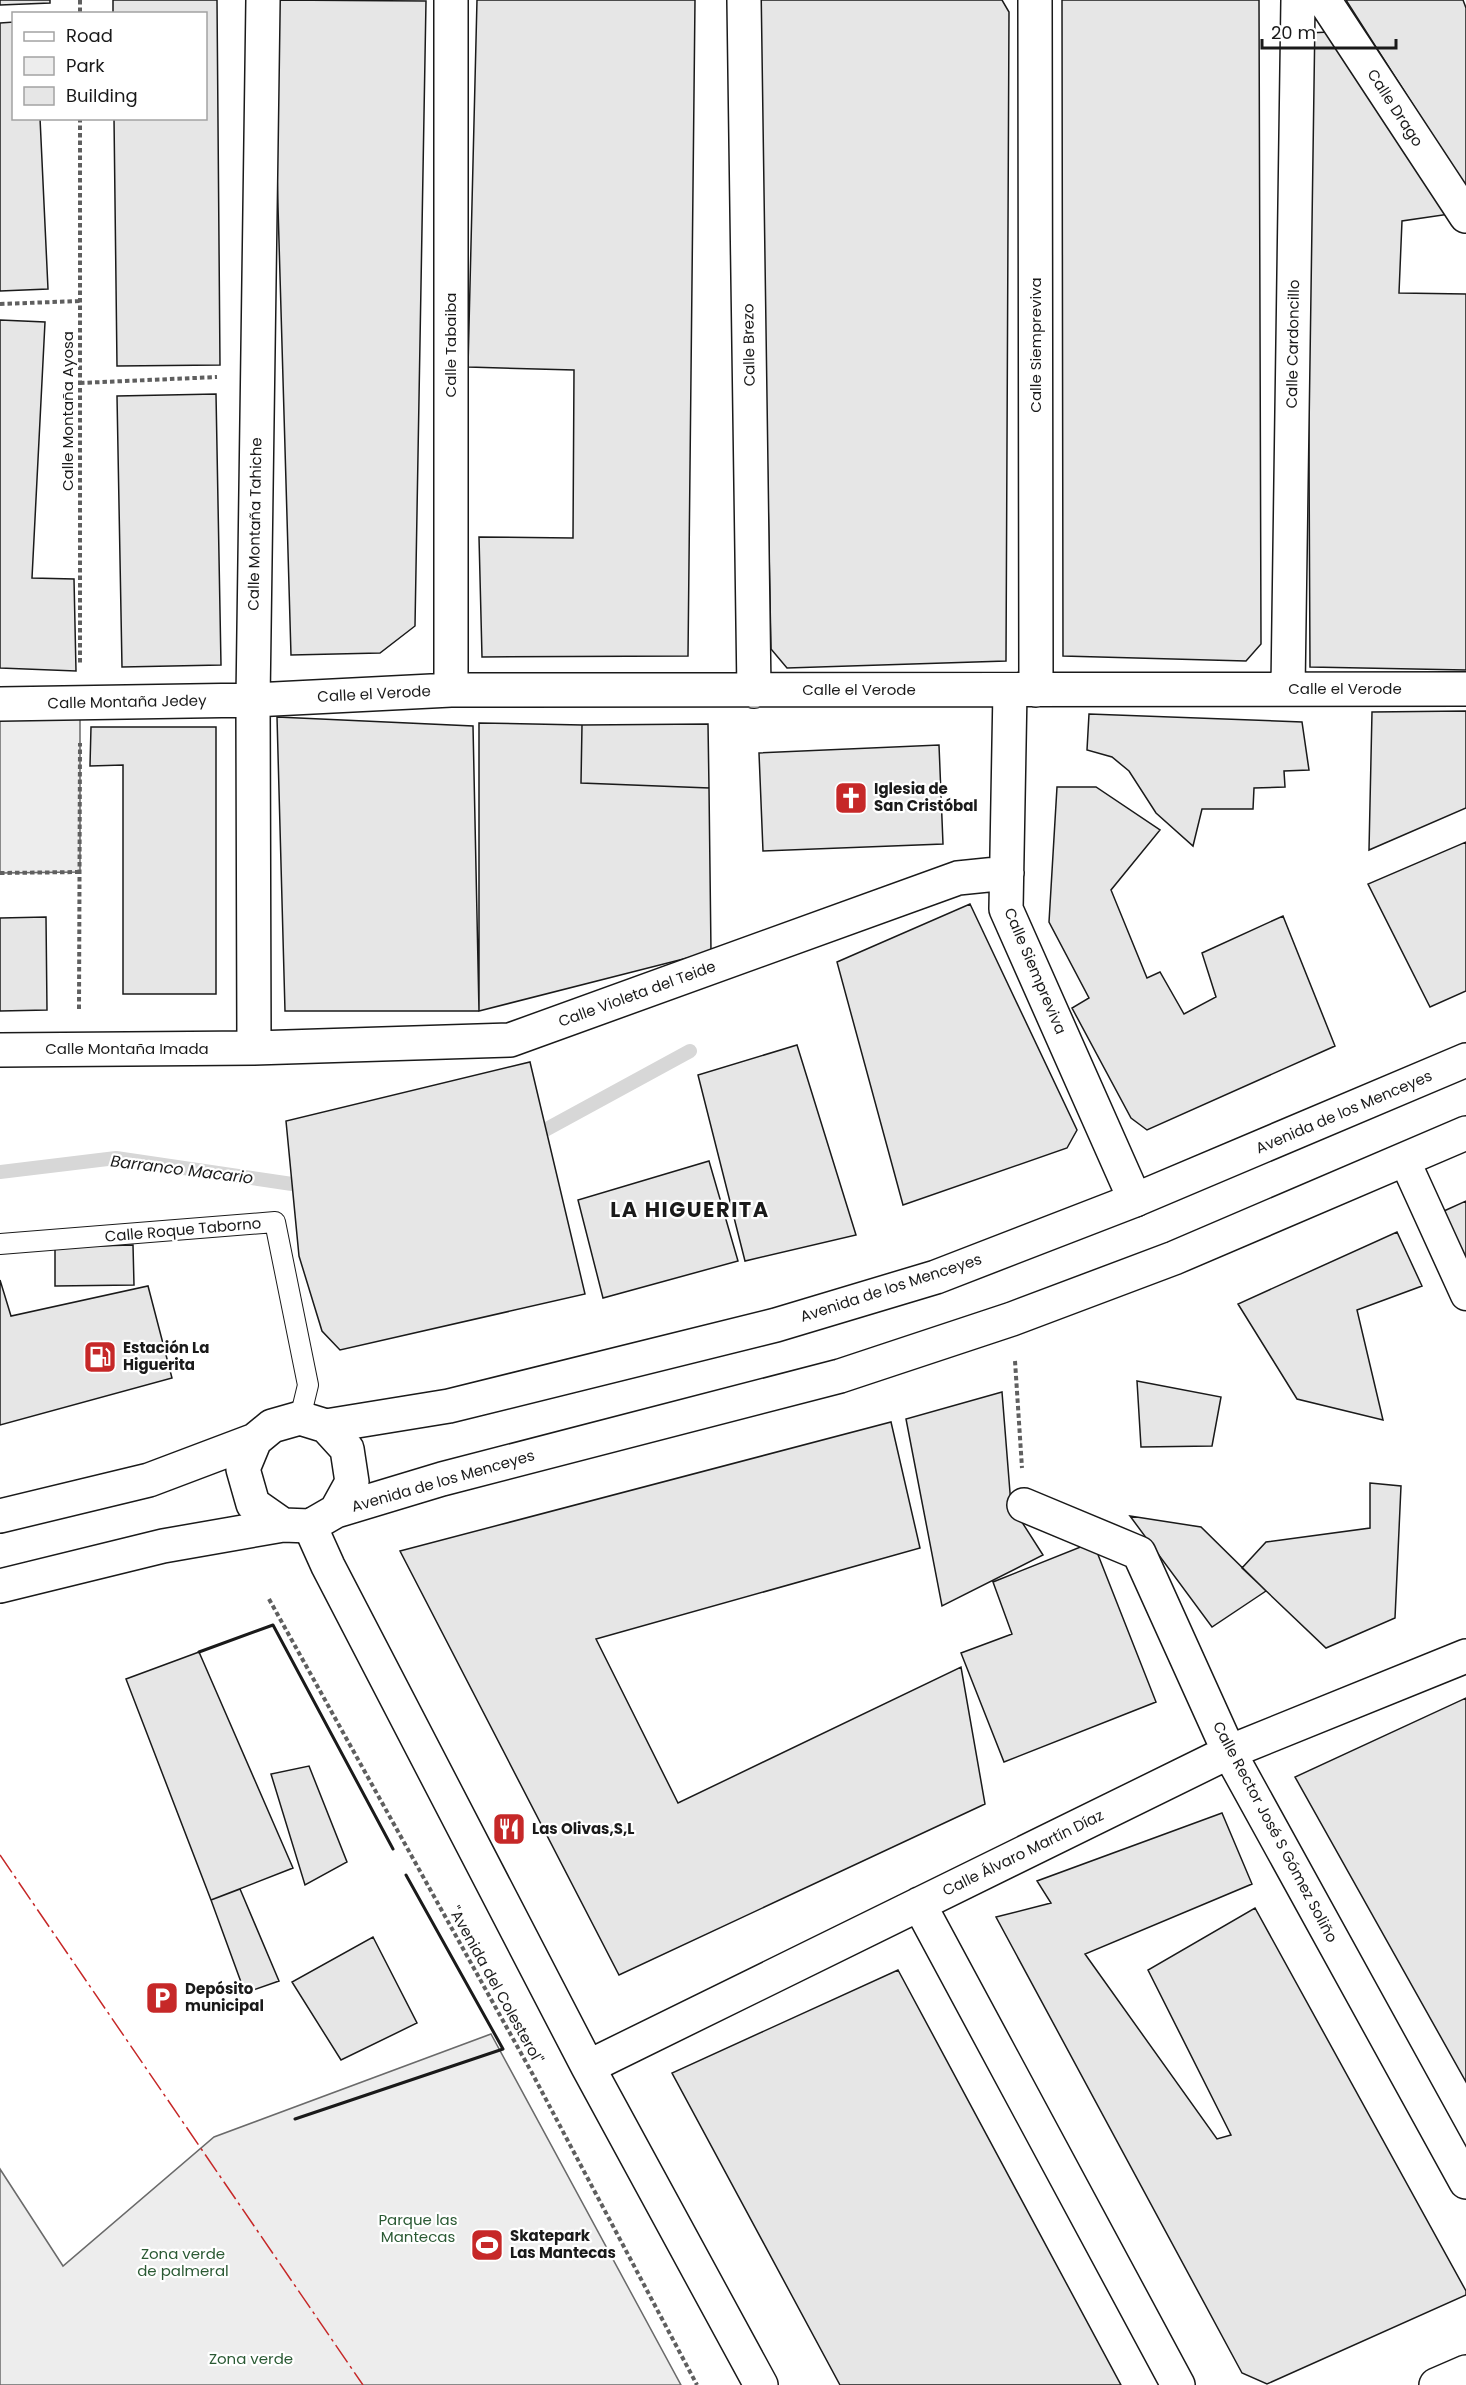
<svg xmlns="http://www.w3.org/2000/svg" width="1466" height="2385" font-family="Poppins,sans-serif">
<rect width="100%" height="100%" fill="#fff"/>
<!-- green -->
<path fill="#ededed" stroke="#6a6a6a" stroke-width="1.5" d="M 80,703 L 80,872 L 0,873 L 0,704 Z
M 491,2034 L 681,2385 L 0,2385 L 0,2169 L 63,2266 L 214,2137 Z"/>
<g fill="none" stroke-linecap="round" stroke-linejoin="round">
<!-- stream -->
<path stroke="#d7d7d7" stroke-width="14" d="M 545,1130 L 690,1051
M 0,1172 L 116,1158 L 292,1184"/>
</g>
<!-- building -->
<path fill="#e6e6e6" stroke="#1a1a1a" stroke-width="1.5" d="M 0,0 L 50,0 L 50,3 L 0,5 Z
M 113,0 L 217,0 L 220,365 L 117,366 L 114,118 L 206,118 L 206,14 L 113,14 Z
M 272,0 L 426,1 L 415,626 L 380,653 L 291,655 Z
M 477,0 L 695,0 L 688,656 L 482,657 L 479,537 L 573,538 L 574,370 L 468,367 Z
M 758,0 L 1002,0 L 1009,12 L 1006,661 L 787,668 L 771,649 Z
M 1062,0 L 1259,0 L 1261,644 L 1246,661 L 1063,656 Z
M 1346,0 L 1463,0 L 1466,8 L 1466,188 Z
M 14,22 L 14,118 L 40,118 L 48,289 L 0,291 L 0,23 Z
M 1330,32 L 1450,214 L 1402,221 L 1399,293 L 1466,294 L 1466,670 L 1310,667 L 1307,33 Z
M 0,320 L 45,322 L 32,578 L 74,579 L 76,671 L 0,668 Z
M 216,394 L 221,665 L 122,667 L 117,396 Z
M 1466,711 L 1466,808 L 1369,850 L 1372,712 Z
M 1089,714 L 1302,722 L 1309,770 L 1284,771 L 1285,787 L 1254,788 L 1253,809 L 1202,809 L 1193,846 L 1156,813 L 1129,771 L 1112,757 L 1087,750 Z
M 277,717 L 473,726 L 479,1011 L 285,1011 Z
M 479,723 L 582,725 L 581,783 L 709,788 L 711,952 L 479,1011 Z
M 708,724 L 709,788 L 581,783 L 582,725 Z
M 91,727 L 216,727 L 216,994 L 123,994 L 123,765 L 90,766 Z
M 939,745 L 943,844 L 763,851 L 759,753 Z
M 1057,787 L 1096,787 L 1160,830 L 1111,890 L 1147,978 L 1160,972 L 1184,1014 L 1216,997 L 1202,953 L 1283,916 L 1335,1046 L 1147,1130 L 1131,1118 L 1072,1008 L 1089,998 L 1049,922 Z
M 1466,842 L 1466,991 L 1430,1007 L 1368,884 Z
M 970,904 L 1077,1130 L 1067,1148 L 903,1205 L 837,962 Z
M 46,917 L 47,1010 L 0,1011 L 0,918 Z
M 797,1045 L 856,1235 L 745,1261 L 698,1075 Z
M 530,1062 L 585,1294 L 340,1350 L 322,1331 L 299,1256 L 286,1121 Z
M 709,1161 L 738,1261 L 603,1298 L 578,1200 Z
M 1466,1201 L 1466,1263 L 1444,1211 Z
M 1397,1232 L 1422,1286 L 1357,1310 L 1383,1420 L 1297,1399 L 1238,1304 Z
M 133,1245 L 134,1285 L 55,1286 L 55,1247 Z
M 0,1280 L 11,1316 L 148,1286 L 172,1378 L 0,1425 Z
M 1137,1381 L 1221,1397 L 1212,1446 L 1141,1447 Z
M 1002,1392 L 1011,1505 L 1043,1555 L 942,1606 L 906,1419 Z
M 891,1422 L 920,1548 L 596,1639 L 678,1803 L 961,1667 L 985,1804 L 619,1975 L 400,1551 Z
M 1370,1483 L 1401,1486 L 1395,1618 L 1326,1648 L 1242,1568 L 1266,1542 L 1370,1528 Z
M 1130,1516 L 1201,1527 L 1266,1591 L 1212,1627 Z
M 1093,1542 L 1156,1702 L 1004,1762 L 961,1653 L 1012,1634 L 993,1582 Z
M 199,1652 L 293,1868 L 211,1900 L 126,1679 Z
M 1466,1698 L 1466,2082 L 1295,1777 Z
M 309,1766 L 347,1862 L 305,1885 L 271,1774 Z
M 1222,1813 L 1252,1884 L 1085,1954 L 1217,2139 L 1231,2135 L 1148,1970 L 1255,1908 L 1466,2291 L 1466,2295 L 1267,2384 L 1242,2373 L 996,1917 L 1051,1903 L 1037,1881 Z
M 240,1889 L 279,1981 L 245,1993 L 211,1900 Z
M 373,1937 L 417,2023 L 341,2060 L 292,1982 Z
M 898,1970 L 1121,2385 L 840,2385 L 672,2073 Z"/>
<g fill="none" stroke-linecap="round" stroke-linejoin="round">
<!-- service casing -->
<g stroke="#1a1a1a" stroke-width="22">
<path id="service" d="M 0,1244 L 275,1222 L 308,1385 L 300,1418"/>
</g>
<!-- pedestrian casing -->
<g stroke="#1a1a1a" stroke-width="33">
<path id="pedestrian" d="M 1404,1159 L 1466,1295"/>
</g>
<!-- minor casing -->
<g stroke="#1a1a1a" stroke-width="36">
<path id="minor" d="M 744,0 L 754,691
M 1035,0 L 1036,690
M 1324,0 L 1466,216
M 1288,688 L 1298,0
M 451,690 L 451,0
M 1010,690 L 1006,909 L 1135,1200
M 0,704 L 253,700 L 451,690 L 1466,689
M 254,1048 L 253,700 L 263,0
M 0,1050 L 254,1048 L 510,1040 L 958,878 L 1007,873
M 1024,1505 L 1139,1553 L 1229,1752 L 1466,2182
M 310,1526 L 328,1566 L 588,2067 L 761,2385
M 919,1904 L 1178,2385
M 588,2067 L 1229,1752 L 1466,1656
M 1436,2385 L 1466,2372"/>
</g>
<!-- secondary casing -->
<g stroke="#1a1a1a" stroke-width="36">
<path id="secondary" d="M 326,1426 L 449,1406 L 776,1325 L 936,1277 L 1135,1200 L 1466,1060
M 0,1516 L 149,1480 L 255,1440
M 283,1525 L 253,1504 L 243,1469 L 255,1440 L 272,1426 L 300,1418 L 326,1426 L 347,1449 L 352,1482 L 336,1511
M 0,1586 L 163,1546 L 283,1525 L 310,1526 L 336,1511 L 442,1479 L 840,1376 L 1012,1319 L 1174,1258 L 1466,1133"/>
</g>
<!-- path -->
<path stroke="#5f5f5f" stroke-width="4" stroke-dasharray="4.5 3" stroke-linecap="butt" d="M 80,0 L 80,14
M 80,118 L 80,664
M 0,304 L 80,301
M 80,383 L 217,377
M 0,873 L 80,872
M 79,1009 L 80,743
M 1015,1361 L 1022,1468
M 269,1599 L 532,2073 L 697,2385"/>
<!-- service -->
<use href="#service" stroke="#fff" stroke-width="20"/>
<!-- pedestrian -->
<use href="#pedestrian" stroke="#fff" stroke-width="30"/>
<!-- minor -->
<use href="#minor" stroke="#fff" stroke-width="33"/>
<!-- secondary -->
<use href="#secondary" stroke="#fff" stroke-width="33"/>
<!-- wall -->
<path stroke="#1a1a1a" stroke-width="3" d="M 199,1652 L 273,1625 L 393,1849
M 295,2119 L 503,2049 L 406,1875"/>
<!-- power -->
<path stroke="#c62828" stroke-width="1.5" stroke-dasharray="21 4.5 3 4.5" stroke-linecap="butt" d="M 0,1855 L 363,2385"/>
</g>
<!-- icons -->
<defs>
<g id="church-square" transform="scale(1.725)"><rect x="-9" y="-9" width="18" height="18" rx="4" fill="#c62828" stroke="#fff"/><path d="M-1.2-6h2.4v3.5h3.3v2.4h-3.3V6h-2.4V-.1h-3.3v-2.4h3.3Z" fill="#fff"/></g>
<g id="fuel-square" transform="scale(1.725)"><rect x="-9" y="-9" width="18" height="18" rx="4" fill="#c62828" stroke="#fff"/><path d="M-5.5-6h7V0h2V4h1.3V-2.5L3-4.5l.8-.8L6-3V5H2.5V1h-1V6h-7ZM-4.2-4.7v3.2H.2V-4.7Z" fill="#fff"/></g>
<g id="restaurant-square" transform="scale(1.725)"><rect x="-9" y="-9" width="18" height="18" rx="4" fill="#c62828" stroke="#fff"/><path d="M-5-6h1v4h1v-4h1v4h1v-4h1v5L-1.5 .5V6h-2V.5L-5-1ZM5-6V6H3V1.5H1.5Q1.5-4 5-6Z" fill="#fff"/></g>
<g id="parking-square" transform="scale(1.725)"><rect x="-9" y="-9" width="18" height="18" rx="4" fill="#c62828" stroke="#fff"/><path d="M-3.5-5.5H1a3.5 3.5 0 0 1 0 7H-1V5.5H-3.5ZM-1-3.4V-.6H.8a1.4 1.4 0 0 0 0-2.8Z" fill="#fff"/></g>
<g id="stadium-square" transform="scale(1.725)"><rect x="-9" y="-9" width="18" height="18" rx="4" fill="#c62828" stroke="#fff"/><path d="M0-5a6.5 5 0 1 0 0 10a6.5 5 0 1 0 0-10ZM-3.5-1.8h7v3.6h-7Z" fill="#fff"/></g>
</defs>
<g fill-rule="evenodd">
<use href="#church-square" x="851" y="798"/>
<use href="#fuel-square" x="100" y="1357"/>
<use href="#restaurant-square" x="509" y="1829"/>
<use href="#parking-square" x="162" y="1998"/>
<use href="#stadium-square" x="487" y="2245"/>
</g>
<g text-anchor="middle" stroke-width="4.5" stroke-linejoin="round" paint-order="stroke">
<!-- street labels -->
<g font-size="15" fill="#1a1a1a" stroke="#fff">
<text transform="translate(1395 108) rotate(57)" y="5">Calle Drago</text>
<text transform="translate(1293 344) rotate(-89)" y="5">Calle Cardoncillo</text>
<text transform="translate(451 345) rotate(-90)" y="5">Calle Tabaiba</text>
<text transform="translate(749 345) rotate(-91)" y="5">Calle Brezo</text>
<text transform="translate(1036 345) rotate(-90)" y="5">Calle Siempreviva</text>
<text transform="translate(68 411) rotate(-90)" y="5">Calle Montaña Ayosa</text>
<text transform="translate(255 524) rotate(-89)" y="5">Calle Montaña Tahiche</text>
<text x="1345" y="694">Calle el Verode</text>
<text x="859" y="695">Calle el Verode</text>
<text transform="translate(374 694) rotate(-3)" y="5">Calle el Verode</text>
<text transform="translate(127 702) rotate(-1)" y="5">Calle Montaña Jedey</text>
<text transform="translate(1035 971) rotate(67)" y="5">Calle Siempreviva</text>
<text transform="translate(637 994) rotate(-20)" y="5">Calle Violeta del Teide</text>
<text x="127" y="1054">Calle Montaña Imada</text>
<text transform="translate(1344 1112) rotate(-23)" y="5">Avenida de los Menceyes</text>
<text transform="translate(183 1230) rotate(-5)" y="5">Calle Roque Taborno</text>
<text transform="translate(891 1288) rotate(-18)" y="5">Avenida de los Menceyes</text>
<text transform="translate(443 1481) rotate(-16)" y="5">Avenida de los Menceyes</text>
<text transform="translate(1275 1832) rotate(62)" y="5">Calle Rector José S Gómez Soliño</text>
<text transform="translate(1023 1853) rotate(-26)" y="5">Calle Álvaro Martín Díaz</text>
<text transform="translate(496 1985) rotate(61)" y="5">"Avenida del Colesterol"</text>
</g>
<!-- poi labels -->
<g font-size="15" font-weight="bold" fill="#1a1a1a" stroke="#fff" text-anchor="start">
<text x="874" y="794">Iglesia de<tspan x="874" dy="17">San Cristóbal</tspan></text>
<text x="123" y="1353">Estación La<tspan x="123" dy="17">Higuerita</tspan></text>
<text x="532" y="1834">Las Olivas,S,L</text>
<text x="185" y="1994">Depósito<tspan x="185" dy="17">municipal</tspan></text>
<text x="510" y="2241">Skatepark<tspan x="510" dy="17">Las Mantecas</tspan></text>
</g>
<!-- park labels -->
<g font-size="15" fill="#2b5a34" stroke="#fff">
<text x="418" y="2225">Parque las<tspan x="418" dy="17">Mantecas</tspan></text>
<text x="183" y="2259">Zona verde<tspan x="183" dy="17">de palmeral</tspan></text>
<text x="251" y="2364">Zona verde</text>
</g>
<!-- water labels -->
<g font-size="16" font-style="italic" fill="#1a1a1a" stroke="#fff">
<text transform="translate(182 1169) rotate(7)" y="6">Barranco Macario</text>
</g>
<!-- district labels -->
<g font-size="21" font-weight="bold" letter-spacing="1.5" fill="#1a1a1a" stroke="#fff">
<text x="690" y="1217">LA HIGUERITA</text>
</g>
</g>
<!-- legend -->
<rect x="12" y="12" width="195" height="108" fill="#ffffff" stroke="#a3a3a3" stroke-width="1.5"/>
<rect x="24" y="32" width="30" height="9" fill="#ffffff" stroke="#a3a3a3" stroke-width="1.5"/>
<text x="66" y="42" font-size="18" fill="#1a1a1a">Road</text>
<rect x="24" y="57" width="30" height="18" fill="#ededed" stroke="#a3a3a3" stroke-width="1.5"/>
<text x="66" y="72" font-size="18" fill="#1a1a1a">Park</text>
<rect x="24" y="87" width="30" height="18" fill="#e6e6e6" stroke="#a3a3a3" stroke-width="1.5"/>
<text x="66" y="102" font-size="18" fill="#1a1a1a">Building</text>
<!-- scale -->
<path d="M1262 39v9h134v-9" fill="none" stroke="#1a1a1a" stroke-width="3"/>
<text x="1271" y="39" font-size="18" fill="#1a1a1a" stroke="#ffffff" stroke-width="4.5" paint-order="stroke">20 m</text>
</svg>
